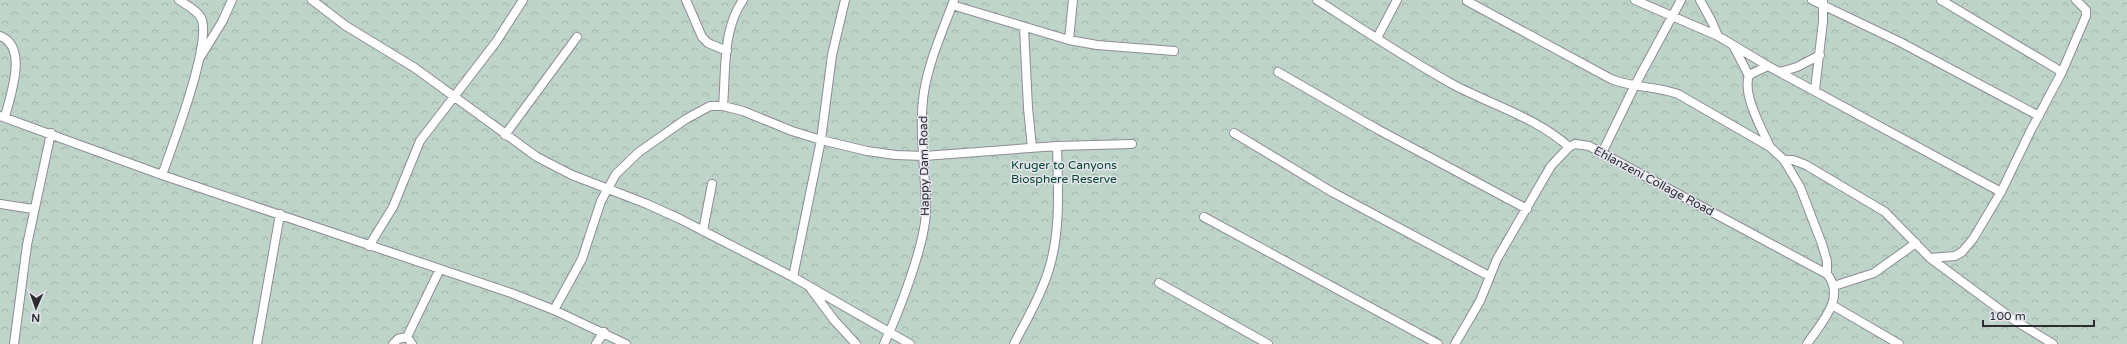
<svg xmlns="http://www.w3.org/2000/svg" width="2127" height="344" font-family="'Varela Round',sans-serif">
<defs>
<pattern id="park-crowns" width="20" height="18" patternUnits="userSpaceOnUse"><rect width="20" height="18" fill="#bed4c8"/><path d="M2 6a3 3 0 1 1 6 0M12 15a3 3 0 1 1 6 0" fill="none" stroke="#a4b6ac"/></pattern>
</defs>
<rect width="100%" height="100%" fill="#e5e5ef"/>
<!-- park -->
<path fill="url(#park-crowns)" d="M 0,0 L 2127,0 L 2127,344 L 0,344 Z"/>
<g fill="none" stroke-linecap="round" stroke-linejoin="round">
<!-- minor casing -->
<g stroke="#8d8c96" stroke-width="10">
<path id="minor" d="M 312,0 L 346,26 L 415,68 L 537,157 L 572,175 L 647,204 L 680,219 L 793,277 L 910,344
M 686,0 L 702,37 L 708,43 L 727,51
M 1317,0 C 1362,29 1407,59 1454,85 C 1492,105 1537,118 1569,147
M 1635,0 L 1718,36 L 1768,66 L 2001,192
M 1700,0 L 1712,22 L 1718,36
M 1812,0 L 1900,42 L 2039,116
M 1941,0 L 2062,72
M 1467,1 L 1611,79 C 1632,88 1656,86 1678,94 L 1770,147 L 1784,160 L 1800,187 L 1822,244 L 1827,261 L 1827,274
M 952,5 L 1069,40 L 1097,45 L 1174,51
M 1024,27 L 1028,108 L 1032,148
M 0,36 C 29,47 10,96 5,117
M 1377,38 L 1397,0
M 1069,40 L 1073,0
M 1734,47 L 1749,76
M 201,56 L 222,22 L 232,0
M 1768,66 L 1749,75 C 1742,95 1762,129 1770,147
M 1278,72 L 1377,129 L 1527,209
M 1780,72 L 1797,67 L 1820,55
M 1815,90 L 1823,21 L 1823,0
M 723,106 C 726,71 722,30 743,0
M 0,116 L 162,175 L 511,293 L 554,310 L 626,344
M 1234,133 L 1332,192 L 1489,276
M 505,135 L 577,37
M 1602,153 L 1635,85 L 1681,0
M 1784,160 L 1793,160 L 1806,165 L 1885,212 L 1930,258 L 2014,320 L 2053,344
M 162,175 C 173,144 210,48 202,20 C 199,11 186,5 179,0
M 0,204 L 33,209
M 1204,217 L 1438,344
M 703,231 L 712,184
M 369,246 L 393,207 L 420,141 L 496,42 L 523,0
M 1930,258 L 1955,256 L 1962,252 L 1973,239 L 2001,192 L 2031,130 L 2062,72 L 2086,16 L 2086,10 L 2076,0
M 793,277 L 821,140 L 832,55 L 845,0
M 1159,283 L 1268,344
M 1834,286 L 1874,273 L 1916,243
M 811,289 L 834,320 L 856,344
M 1832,305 L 1899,344
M 554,310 L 582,259 L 601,201 L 616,174 L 639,152 L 686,119 L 710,106 L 723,106 L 743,111 L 792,131 L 821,140 L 867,151 L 896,155 L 924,156 L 1057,146 L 1132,144
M 14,344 L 27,245 L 51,133
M 257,344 L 280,214
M 393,344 L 398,339 L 407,337
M 412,344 L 407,337 L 440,269
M 596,344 L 604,332
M 884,344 C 899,312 925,245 926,211 C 926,172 918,131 924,92 C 929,61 943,30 954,0
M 1014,344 C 1027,319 1041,295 1049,269 C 1061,230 1058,187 1057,146
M 1455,344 L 1480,301 L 1497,259 L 1551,166 L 1569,147 L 1575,144 L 1589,146 L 1827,274 C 1847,298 1820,324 1807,344"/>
</g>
<!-- minor -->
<use href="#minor" stroke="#fff" stroke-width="8"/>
</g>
<g text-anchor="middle" stroke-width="3" stroke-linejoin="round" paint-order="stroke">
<!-- park labels -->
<g font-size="12" fill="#06472e" stroke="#e5e5ef">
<text x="1064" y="169">Kruger to Canyons<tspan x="1064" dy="14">Biosphere Reserve</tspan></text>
</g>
<!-- street labels -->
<g font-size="12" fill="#2d2d31" stroke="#e5e5ef">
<text transform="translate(924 166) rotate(-91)" y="4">Happy Dam Road</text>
<text transform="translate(1654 181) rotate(28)" y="4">Ehlanzeni Collage Road</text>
</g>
</g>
<!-- north arrow -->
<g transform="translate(36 308) rotate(182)" stroke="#e5e5ef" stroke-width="3" paint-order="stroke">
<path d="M0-3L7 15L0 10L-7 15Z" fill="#2d2d31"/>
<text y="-6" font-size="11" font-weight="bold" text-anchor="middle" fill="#2d2d31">N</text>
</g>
<!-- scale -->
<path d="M1983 320v6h111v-6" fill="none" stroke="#2d2d31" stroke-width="2"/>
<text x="1989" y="320" font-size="12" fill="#2d2d31" stroke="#e5e5ef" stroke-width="3" paint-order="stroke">100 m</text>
</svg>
